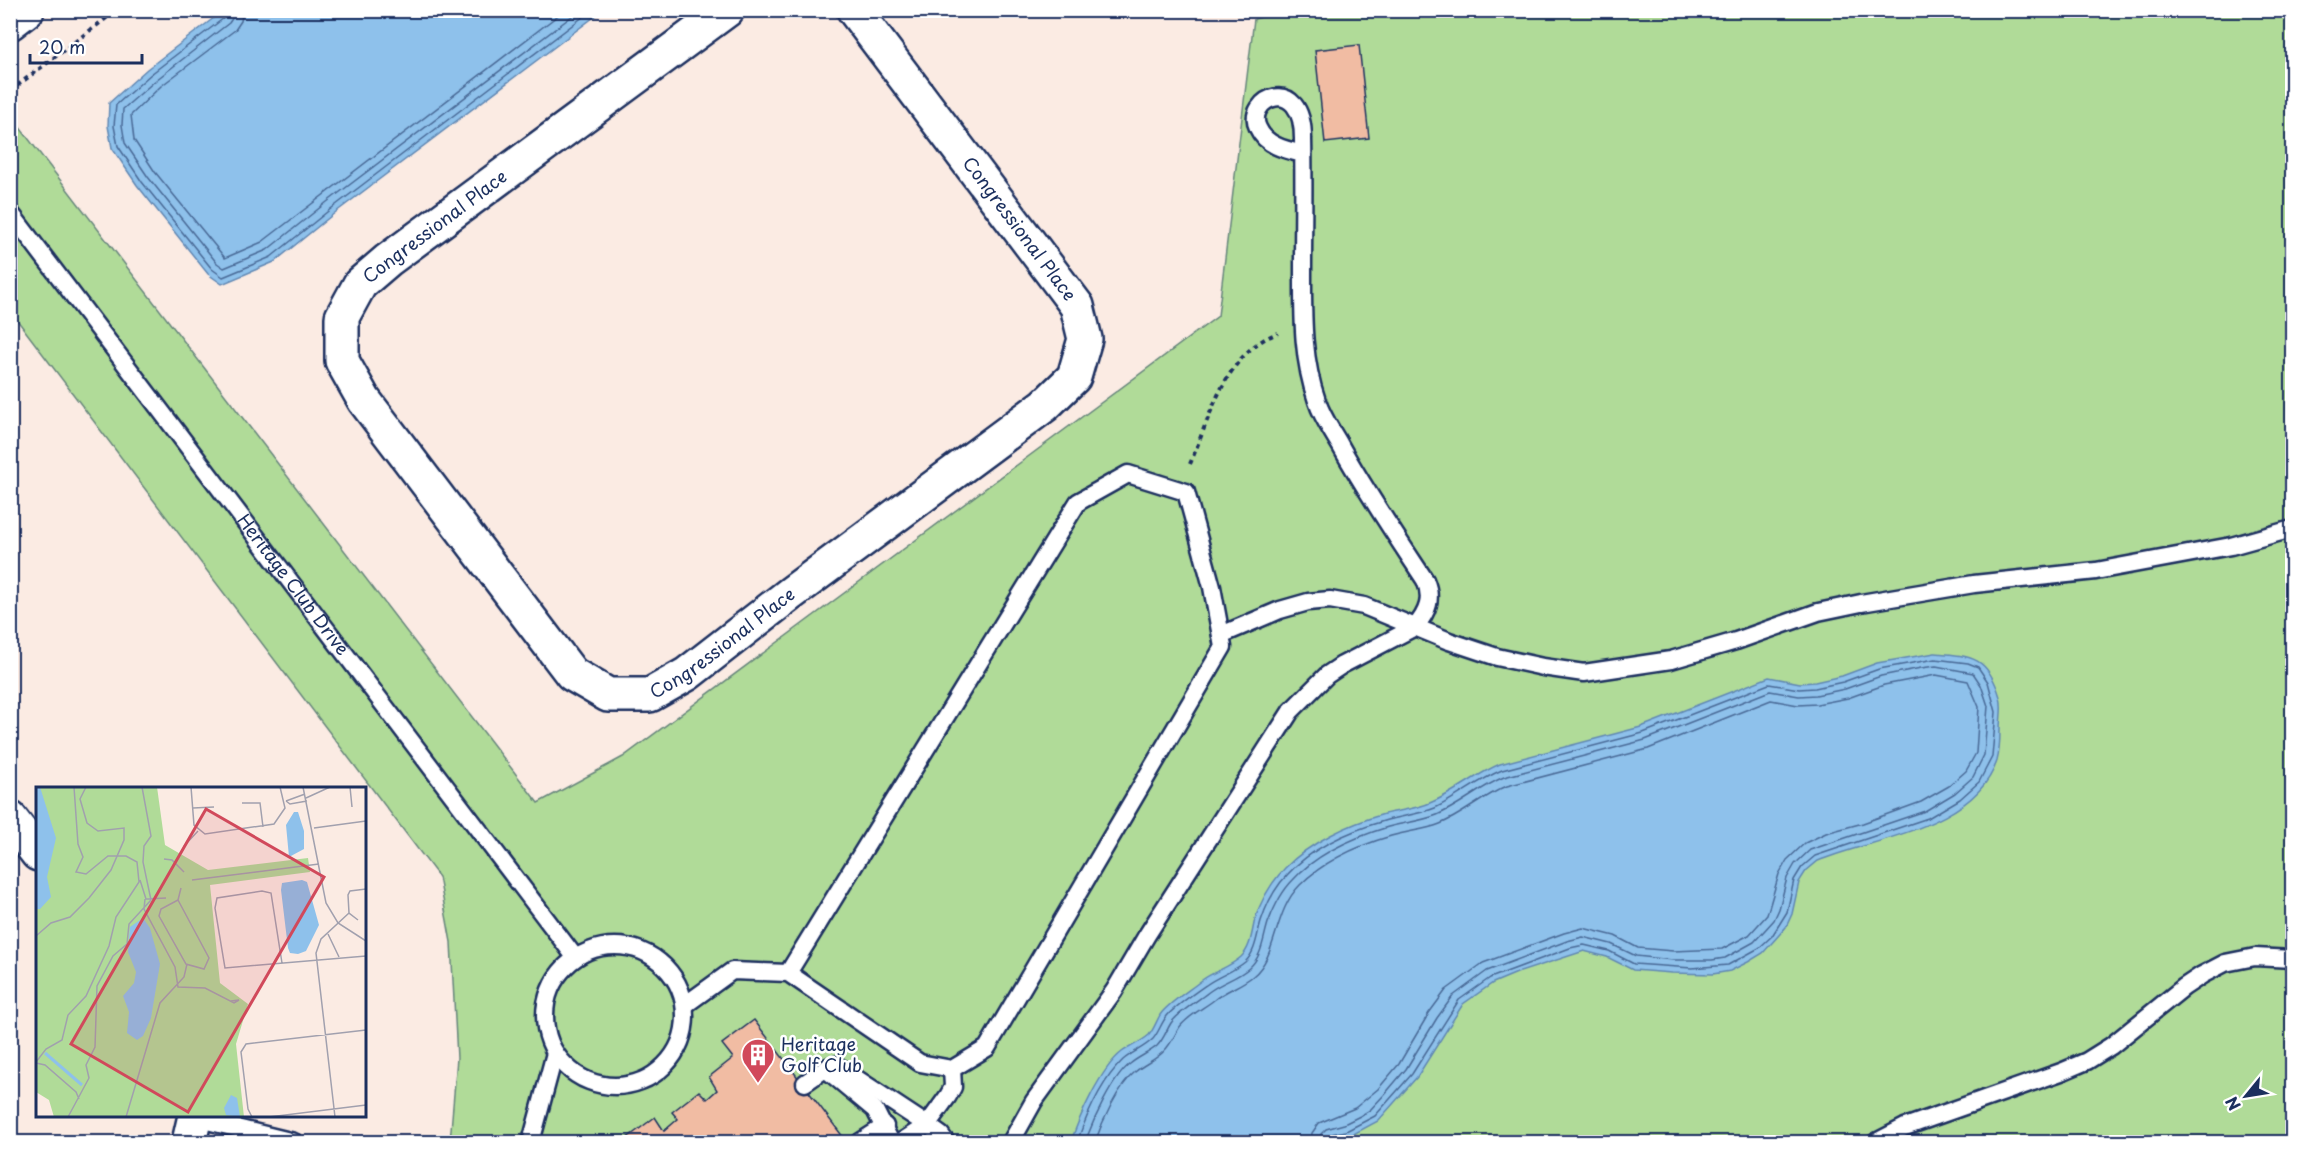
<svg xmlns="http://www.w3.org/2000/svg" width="2303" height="1153" font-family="'Playpen Sans',sans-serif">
<rect width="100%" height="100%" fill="#fbebe3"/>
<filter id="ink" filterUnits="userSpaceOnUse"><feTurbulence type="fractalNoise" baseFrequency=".0167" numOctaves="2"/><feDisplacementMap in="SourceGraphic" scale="12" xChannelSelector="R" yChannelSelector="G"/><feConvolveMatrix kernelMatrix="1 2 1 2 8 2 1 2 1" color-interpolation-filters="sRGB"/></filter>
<g filter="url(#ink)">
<!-- green -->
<path fill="#b0db98" stroke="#66857b" stroke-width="1.5" d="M 1288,10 L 2292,11 L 2292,1142 L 450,1142 L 457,1058 L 451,942 L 439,877 L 11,312 L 10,131 L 18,125 L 538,803 L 623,757 L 1218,316 L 1254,19 Z"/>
<!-- water -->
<path fill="#8ec1eb" stroke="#6087b3" stroke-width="1.5" d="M 223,11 L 223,10 L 602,11 L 336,212 L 274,262 L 222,284 L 208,274 L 137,185 L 112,148 L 108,126 L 109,103 L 147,69 Z
M 1935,653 C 1973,656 1988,657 2000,697 C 2003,708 2000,717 2000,729 C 2000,739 2000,750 1997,761 C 1975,827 1875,838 1818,861 L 1806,871 L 1799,882 L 1792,914 L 1786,927 L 1763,953 L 1748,962 L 1730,971 L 1713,974 L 1672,973 L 1633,970 L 1607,957 L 1584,951 L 1517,973 L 1493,983 L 1463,1004 L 1417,1077 L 1378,1121 L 1348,1137 L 1309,1142 L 1071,1142 C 1079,1117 1101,1068 1122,1052 C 1131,1046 1141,1042 1149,1035 C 1154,1029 1156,1022 1160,1015 C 1167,1004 1191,989 1202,980 C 1214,971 1230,967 1241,957 C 1251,948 1252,931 1255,919 C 1261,900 1271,883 1285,868 C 1310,842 1349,824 1384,814 C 1400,810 1418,809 1432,802 C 1456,792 1476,774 1500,764 L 1641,727 L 1769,677 L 1800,683 L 1815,682 L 1842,676 L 1877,663 Z"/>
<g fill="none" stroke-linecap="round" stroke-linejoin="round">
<!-- shore -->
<path stroke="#496996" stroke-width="1.5" d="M 226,10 L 224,18 L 151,74 L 116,105 L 114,126 L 118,146 L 142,182 L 212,269 L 223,277 L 271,257 L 332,208 L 592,10
M 234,10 L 233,17 L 229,23 L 156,80 L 123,109 L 122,125 L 125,143 L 148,177 L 217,263 L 224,268 L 267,250 L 327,202 L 580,10
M 243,10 L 241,21 L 235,30 L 161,86 L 131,115 L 134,140 L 155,172 L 225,258 L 262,242 L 565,10
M 1077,1142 C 1087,1114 1101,1081 1123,1060 C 1132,1052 1144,1048 1153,1039 C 1159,1032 1161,1023 1167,1016 C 1177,1005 1193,994 1206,985 C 1218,976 1233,972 1245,962 C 1256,952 1257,934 1261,921 C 1267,903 1275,887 1288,874 C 1312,847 1352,830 1387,820 C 1402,816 1420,814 1435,808 C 1458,797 1478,780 1502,770 L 1643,733 L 1769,684 L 1799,689 L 1815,688 L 1843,682 L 1879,669 L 1935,659 L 1968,663 L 1978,667 L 1988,682 L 1996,712 L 1992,757 L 1979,782 L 1960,799 L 1928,818 L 1815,856 L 1802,867 L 1794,880 L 1787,912 L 1772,936 L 1759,948 L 1728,965 L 1692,968 L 1634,964 L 1609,951 L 1584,945 L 1570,948 L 1490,978 L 1459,1000 L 1412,1074 L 1375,1116 L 1346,1131 L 1331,1134 L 1327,1142
M 1085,1142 C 1093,1121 1112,1078 1130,1064 C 1138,1057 1149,1053 1157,1046 C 1164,1039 1166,1031 1171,1023 C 1178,1013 1200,999 1210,991 C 1222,982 1238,978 1249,968 C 1262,957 1263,939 1268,923 C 1274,907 1281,892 1293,880 C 1316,854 1355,837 1388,827 C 1404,823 1422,821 1437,815 C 1461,805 1480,787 1504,777 L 1645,740 L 1770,691 L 1799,696 L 1816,695 L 1845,689 L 1881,676 L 1921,668 L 1936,666 L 1973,673 L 1981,685 L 1988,706 L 1984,755 L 1973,777 L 1955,793 L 1925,811 L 1810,850 L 1795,864 L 1787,878 L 1779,909 L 1774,920 L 1754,942 L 1725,958 L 1712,960 L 1673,960 L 1636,956 L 1611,944 L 1583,937 L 1567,941 L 1487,971 L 1453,996 L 1437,1018 L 1406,1069 L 1384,1095 L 1370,1110 L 1360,1116 L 1344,1124 L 1326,1129 L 1321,1134 L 1320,1142
M 1095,1142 C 1102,1122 1118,1086 1135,1072 C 1144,1064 1156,1060 1164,1051 C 1171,1044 1174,1036 1179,1028 C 1186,1017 1204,1008 1214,1000 C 1226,990 1241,986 1253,976 C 1278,956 1273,912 1300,885 C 1324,861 1360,845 1391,836 C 1407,831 1425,830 1440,824 C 1464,814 1483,796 1507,786 L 1648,749 L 1771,700 L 1798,705 L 1817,704 L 1848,698 L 1884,685 L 1936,675 L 1968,681 L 1979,707 L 1976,753 L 1966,771 L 1949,786 L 1921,802 L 1863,823 L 1826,833 L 1805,843 L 1787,860 L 1779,874 L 1767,915 L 1749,935 L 1722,949 L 1673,951 L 1638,948 L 1615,936 L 1583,928 L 1564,933 L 1483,963 L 1446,990 L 1429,1013 L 1399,1064 L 1378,1089 L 1355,1108 L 1319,1123 L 1312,1133 L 1311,1142"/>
</g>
<!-- building -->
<path fill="#f1bca3" stroke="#1b2f5e" stroke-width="1.5" d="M 1359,45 L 1369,138 L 1325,143 L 1315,50 Z
M 754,1020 L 847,1142 L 622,1142 L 655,1117 L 664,1131 L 678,1119 L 672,1112 L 699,1091 L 707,1099 L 717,1090 L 709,1077 L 733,1058 L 722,1044 Z"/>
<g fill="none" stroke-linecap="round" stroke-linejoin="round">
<!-- service casing -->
<g stroke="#1b2f5e" stroke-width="21">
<g id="service">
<path id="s1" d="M 10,212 L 575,957"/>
<path d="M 1221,635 L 1280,610 L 1308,602 L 1330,600 L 1364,606 L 1449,641 L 1497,657 L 1543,667 L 1584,673 L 1671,660 L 1736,641 L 1818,612 L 1861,603 L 1974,584 L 2096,571 L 2231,546 L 2292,529"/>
<circle cx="615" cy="1016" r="70"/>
<path d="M 685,1005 L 732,971 L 788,973 L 1078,502 L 1128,474 L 1186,492 L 1212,587 L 1223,647 L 987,1048 L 952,1069 L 920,1063 L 788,973"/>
<path d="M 828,1071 L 875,1110 L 891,1142"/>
<path d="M 805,1083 L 828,1067 L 836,1065 L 927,1125 L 941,1135 L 946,1142"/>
<path d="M 195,1118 L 294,1142"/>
<path d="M 531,1142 L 555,1053"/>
<path d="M 860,1142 L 885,1126"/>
<path d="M 901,1142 L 927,1125 L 948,1096 L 953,1087 L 952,1069"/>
<path d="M 1011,1142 L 1034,1101 L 1114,991 L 1147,935 L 1291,711 L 1327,675 L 1342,665 L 1415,627 C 1428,612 1433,598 1425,580 C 1396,536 1366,492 1340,445 C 1332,431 1322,417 1317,401 C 1302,358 1303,316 1303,271 C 1303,227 1304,183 1303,139 C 1303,72 1244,99 1258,128 C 1266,146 1286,150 1303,154"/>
<path d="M 1876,1142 L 1905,1127 L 2061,1072 L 2087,1061 L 2111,1046 L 2184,987 L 2202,975 L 2225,963 L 2255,957 L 2292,959"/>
</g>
</g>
<!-- minor casing -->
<g stroke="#1b2f5e" stroke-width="38">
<g id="minor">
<path id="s2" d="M 727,10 L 388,260 L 360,284 L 342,317 L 342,361 L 364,400 L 572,674 L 608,695 L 650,695 L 687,674 L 790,594 L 1045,405 L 1074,377 L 1085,339 L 1077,306 L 854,10"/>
<path d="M 10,23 L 27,10"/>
<path d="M 10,818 L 38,854"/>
<path d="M 189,1142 L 195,1116"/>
</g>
</g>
<!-- path -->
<path stroke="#1b2f5e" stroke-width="4" stroke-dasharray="4.5 4.5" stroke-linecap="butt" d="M 10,91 L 117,10
M 1190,464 C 1210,417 1225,352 1278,333"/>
<!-- service -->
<use href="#service" stroke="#fff" stroke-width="16"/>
<!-- minor -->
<use href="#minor" stroke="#fff" stroke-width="33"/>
</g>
</g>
<!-- icons -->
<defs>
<g id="building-pin" transform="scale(1.725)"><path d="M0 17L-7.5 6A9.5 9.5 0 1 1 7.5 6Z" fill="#d1495b" stroke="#fff"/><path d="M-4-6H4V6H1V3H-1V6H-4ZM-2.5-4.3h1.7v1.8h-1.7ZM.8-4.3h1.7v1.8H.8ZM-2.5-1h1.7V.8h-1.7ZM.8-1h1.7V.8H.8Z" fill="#fff"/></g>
</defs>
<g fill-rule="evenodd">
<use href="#building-pin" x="758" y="1055"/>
</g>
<g text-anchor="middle" stroke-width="5" stroke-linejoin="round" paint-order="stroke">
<!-- street labels -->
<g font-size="18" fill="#1b2f5e" stroke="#fff">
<text transform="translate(435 227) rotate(-37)" y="6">Congressional Place</text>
<text transform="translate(1019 229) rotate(53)" y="6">Congressional Place</text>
<text dy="6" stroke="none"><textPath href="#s1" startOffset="468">Heritage Club Drive</textPath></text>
<text dy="6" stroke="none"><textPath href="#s2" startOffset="1101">Congressional Place</textPath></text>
</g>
<!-- poi labels -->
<g font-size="18" fill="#1b2f5e" stroke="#fff" text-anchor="start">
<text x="781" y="1051">Heritage<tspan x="781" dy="21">Golf Club</tspan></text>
</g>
</g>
<!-- overview -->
<g transform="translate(36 787)">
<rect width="330" height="330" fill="#fbebe3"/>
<path d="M 0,0 L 121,0 L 129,58 L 172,83 L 272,71 L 274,85 L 174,98 L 184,196 L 212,217 L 200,257 L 208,330 L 18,330 L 13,313 L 0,305 Z" fill="#b0db98"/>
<path d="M 0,0 L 4,0 L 20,51 L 11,90 L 15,110 L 4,122 L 0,122 ZM 258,25 L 262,25 L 268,44 L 268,62 L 253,70 L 250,38 ZM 266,93 L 271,95 L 283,138 L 270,164 L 262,167 L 254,166 L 252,161 L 245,103 L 246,96 ZM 107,131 L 114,141 L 124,177 L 115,231 L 107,249 L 101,253 L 91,246 L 93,225 L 87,209 L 98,196 L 100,185 L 92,165 L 94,140 ZM 195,308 L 201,311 L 204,330 L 190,328 L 188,321 Z" fill="#8ec1eb"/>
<path fill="none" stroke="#8ec1eb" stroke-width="3" d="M 9,266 L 46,298"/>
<path fill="none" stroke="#a1a0ae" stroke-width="1.5" d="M 106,0 L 115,49 L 108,59 L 107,75 L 115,113M 155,0 L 158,38 L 169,47 L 238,37 L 249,21 L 244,0M 267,0 L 290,116 L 302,136 L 330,154M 314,0 L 316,20M 270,11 L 294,0M 250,14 L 254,17 L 271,14M 250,14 L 269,7M 206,16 L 224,16 L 227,40M 157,21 L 178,20M 278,41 L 330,34M 148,59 L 162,44M 128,72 L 136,73 L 148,85M 104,93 L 110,112 L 130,111M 156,93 L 283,77M 109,112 L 108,122 L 139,180 L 142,200 L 169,201 L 198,216 L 203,213 L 195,214M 142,113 L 125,122 L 123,129 L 150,177 L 168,182 L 173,171 L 142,113 L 145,101M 322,133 L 313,126 L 312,108 L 314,104 L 330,102M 292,147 L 303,170M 0,149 L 15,136 L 34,130 L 53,111 L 75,83 L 88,53 L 88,41 L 62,44 L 51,36 L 44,12 L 50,0M 246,176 L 235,106 L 226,104 L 181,111 L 179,121 L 189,181 L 330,169M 0,275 L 10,262 L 26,253 L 32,228 L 50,209 L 73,159 L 80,130 L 103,95 L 101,75 L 90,69 L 72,69 L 50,87 L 40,85 L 47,70 L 42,57 L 38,0M 0,276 L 9,278 L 40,305 L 43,312M 32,330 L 53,291 L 50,278 L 59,260 L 61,199 L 77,169 L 91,157 L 93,137 L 115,113M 90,330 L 124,216 L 148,190 L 151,177M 216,330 L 212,322 L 205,265 L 210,257 L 330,243M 233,330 L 330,318M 299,330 L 280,166 L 285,152 L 313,126"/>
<path fill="#d1495b" fill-opacity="0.15" stroke="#d1495b" stroke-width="3" d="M 170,22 L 288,90 L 152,325 L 35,257 Z"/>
<rect width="330" height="330" fill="none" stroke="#1b2f5e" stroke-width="3"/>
</g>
<!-- margin -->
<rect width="2303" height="1153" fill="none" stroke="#fff" stroke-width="36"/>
<rect x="18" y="18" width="2267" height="1117" fill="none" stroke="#1b2f5e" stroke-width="2" filter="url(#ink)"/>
<!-- north arrow -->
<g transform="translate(2246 1096) rotate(240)" stroke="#ffffff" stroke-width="4.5" paint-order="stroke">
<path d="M0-4.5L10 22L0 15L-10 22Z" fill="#1b2f5e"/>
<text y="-9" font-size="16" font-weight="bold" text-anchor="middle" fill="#1b2f5e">N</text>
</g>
<!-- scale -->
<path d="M30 54v9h112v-9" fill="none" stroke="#1b2f5e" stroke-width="3"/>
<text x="39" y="54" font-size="18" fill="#1b2f5e" stroke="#ffffff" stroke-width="4.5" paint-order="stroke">20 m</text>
</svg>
